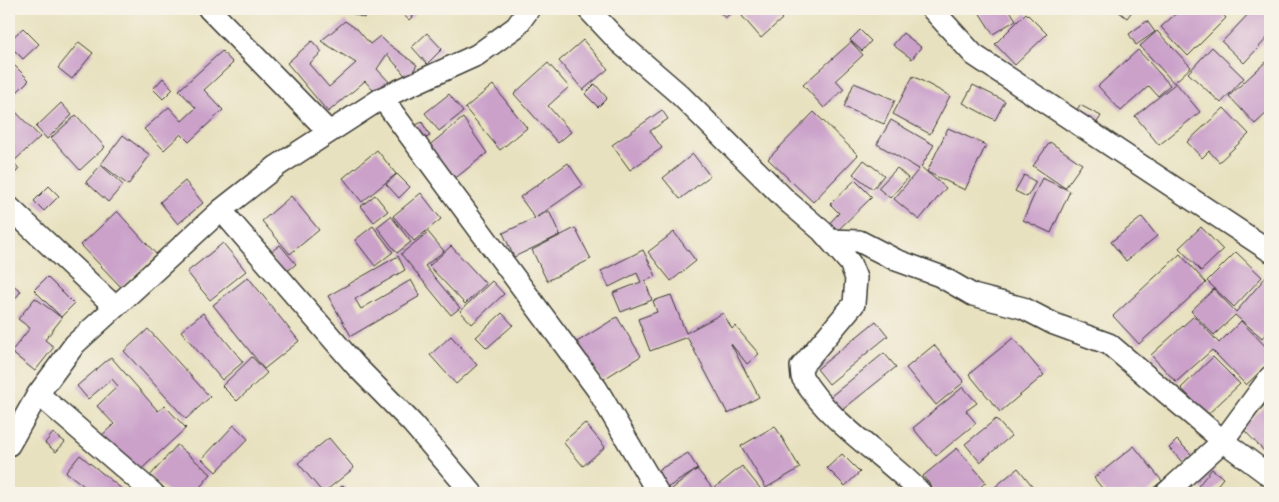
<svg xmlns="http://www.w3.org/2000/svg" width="1279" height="502" font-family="Pangolin,sans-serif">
<rect width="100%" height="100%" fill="#f7f3e8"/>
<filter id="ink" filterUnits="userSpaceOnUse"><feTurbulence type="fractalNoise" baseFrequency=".02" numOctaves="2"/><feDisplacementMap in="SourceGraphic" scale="10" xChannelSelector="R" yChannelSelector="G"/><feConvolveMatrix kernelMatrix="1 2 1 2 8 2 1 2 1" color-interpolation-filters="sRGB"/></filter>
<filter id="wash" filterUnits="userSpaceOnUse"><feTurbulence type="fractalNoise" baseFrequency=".0096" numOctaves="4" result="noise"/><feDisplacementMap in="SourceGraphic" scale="20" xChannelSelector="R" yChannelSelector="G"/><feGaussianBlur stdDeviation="1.12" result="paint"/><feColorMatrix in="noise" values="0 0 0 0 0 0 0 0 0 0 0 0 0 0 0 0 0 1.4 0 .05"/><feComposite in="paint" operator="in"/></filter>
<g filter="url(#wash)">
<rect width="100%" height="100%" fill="#e8e1bf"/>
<g id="blocks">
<!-- building -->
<path fill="#cba1ca" d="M 351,9 L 367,9 L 364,18 L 349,12 Z
M 397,9 L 420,9 L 409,20 Z
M 717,9 L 736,9 L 725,18 Z
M 750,9 L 773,9 L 782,19 L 761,38 L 742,16 Z
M 977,9 L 1009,9 L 1016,20 L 993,34 Z
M 1115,9 L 1134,9 L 1127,18 Z
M 1181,9 L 1218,9 L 1226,18 L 1188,56 L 1161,27 Z
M 1253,9 L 1270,9 L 1270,35 L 1244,63 L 1222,42 Z
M 1026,13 L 1047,34 L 1015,65 L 995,44 Z
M 345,21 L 358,30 L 370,44 L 380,36 L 387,43 L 417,65 L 408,79 L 387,54 L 377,69 L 392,85 L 379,97 L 365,81 L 328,112 L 287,63 L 312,41 L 322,52 L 309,64 L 329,87 L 356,63 L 321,41 Z
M 1147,21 L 1155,32 L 1136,45 L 1129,34 Z
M 23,28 L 39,44 L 23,59 L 9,45 L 9,41 Z
M 860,30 L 871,41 L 862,51 L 850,40 Z
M 1157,31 L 1191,67 L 1174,83 L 1140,46 Z
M 427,33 L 442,49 L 427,64 L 412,47 Z
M 903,33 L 921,47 L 912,59 L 893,45 Z
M 583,40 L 608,69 L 583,90 L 559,61 Z
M 79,42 L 93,53 L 72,79 L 58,68 Z
M 851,42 L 863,55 L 836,80 L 844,89 L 824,108 L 803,85 Z
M 1212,47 L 1244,78 L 1221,103 L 1188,73 Z
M 1138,50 L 1170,85 L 1158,96 L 1149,86 L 1121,111 L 1098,86 Z
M 222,51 L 233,63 L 204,90 L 223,110 L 189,142 L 181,134 L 164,150 L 144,129 L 169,107 L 182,121 L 196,108 L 179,90 Z
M 1270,58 L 1270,110 L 1255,124 L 1229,96 Z
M 9,60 L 29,80 L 9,100 Z
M 548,63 L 569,87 L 548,106 L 571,132 L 558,143 L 514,94 Z
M 913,76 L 950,96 L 930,134 L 893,114 Z
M 163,78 L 173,89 L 163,99 L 153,89 Z
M 854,83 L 895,100 L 884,124 L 844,107 Z
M 1176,83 L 1200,112 L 1159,145 L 1135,116 Z
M 595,84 L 607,98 L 598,107 L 585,94 Z
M 493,85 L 527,128 L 500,150 L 465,108 Z
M 973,85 L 1005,101 L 995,120 L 963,103 Z
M 449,94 L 463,112 L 439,131 L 425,113 Z
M 61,103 L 72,115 L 47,139 L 36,127 Z
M 1080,105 L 1101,116 L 1096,124 L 1075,113 Z
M 1224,108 L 1249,134 L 1219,162 L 1209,151 L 1202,158 L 1187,142 Z
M 13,109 L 40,137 L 13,162 L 19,169 L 9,179 L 9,113 Z
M 662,110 L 668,119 L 650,131 L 662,148 L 630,170 L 612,145 Z
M 814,112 L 858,155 L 813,202 L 768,159 Z
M 76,115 L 105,147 L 80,170 L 51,138 Z
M 463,118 L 487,153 L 448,184 L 422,151 Z
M 891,120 L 934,145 L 921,167 L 946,188 L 919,220 L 894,199 L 919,169 L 877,144 Z
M 422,122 L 430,136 L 418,142 L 410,128 Z
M 948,128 L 986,145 L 965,190 L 927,172 Z
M 123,135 L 150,155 L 128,185 L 101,164 Z
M 1050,142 L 1082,164 L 1065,188 L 1033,166 Z
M 377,150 L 396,174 L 362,202 L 343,178 Z
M 693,154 L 710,176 L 680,199 L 663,178 Z
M 864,160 L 884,175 L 873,189 L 853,174 Z
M 568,163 L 583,185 L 537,217 L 549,211 L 560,235 L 514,257 L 503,233 L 535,218 L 520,197 Z
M 101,165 L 123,185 L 108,202 L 86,182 Z
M 897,168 L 908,178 L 890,198 L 878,188 Z
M 397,174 L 410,187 L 399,198 L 386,184 Z
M 1024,175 L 1036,182 L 1027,197 L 1015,191 Z
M 1042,178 L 1070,191 L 1051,233 L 1023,220 Z
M 855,180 L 872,197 L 833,235 L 826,227 L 839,213 L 830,204 Z
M 185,181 L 203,203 L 178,224 L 160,202 Z
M 49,186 L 59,196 L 44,211 L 34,201 Z
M 421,193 L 441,219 L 414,241 L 393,216 Z
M 375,195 L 388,211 L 374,222 L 361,206 Z
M 291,196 L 319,230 L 290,254 L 262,221 Z
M 117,211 L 156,254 L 121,287 L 81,245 Z
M 391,216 L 411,242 L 397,253 L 377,227 Z
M 1142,217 L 1157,236 L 1126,261 L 1111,242 Z
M 373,226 L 393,252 L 375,266 L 355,240 Z
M 1201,227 L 1223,250 L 1201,271 L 1179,248 Z
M 575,228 L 591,259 L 547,281 L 532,250 Z
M 428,232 L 444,251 L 425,266 L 460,308 L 451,315 L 401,254 Z
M 674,232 L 696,261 L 671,281 L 648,252 Z
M 223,243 L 246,271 L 210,300 L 187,272 Z
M 280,245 L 296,264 L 284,274 L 268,254 Z
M 451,246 L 486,284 L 465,304 L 429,266 Z
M 643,250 L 656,276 L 645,281 L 652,300 L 621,312 L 613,293 L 641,282 L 637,273 L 609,287 L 601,271 Z
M 1236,252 L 1262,277 L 1234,307 L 1207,281 Z
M 1180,254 L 1206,283 L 1139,344 L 1113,316 Z
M 398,256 L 405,270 L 355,299 L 361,309 L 411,280 L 420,296 L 351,336 L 328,296 Z
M 1270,272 L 1270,328 L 1262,338 L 1235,315 L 1214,335 L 1191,311 L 1214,289 L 1236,312 Z
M 47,277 L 74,304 L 61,317 L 34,290 Z
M 248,277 L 299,341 L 264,369 L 213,305 Z
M 492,281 L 504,294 L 472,324 L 460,311 Z
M 9,282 L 21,291 L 9,307 Z
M 671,295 L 686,333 L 723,313 L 732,329 L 735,326 L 759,354 L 747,364 L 731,344 L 759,397 L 728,414 L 687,337 L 650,351 L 638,319 L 657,312 L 653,301 Z
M 35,298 L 62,318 L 45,340 L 54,347 L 35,371 L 11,352 L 30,328 L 18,319 Z
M 203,313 L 243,362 L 222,380 L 181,331 Z
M 502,313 L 513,325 L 487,348 L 476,337 Z
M 1194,316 L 1219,343 L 1241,321 L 1270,351 L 1270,362 L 1246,385 L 1212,350 L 1176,382 L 1151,355 Z
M 617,317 L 641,356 L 602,380 L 577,342 Z
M 876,321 L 888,336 L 829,384 L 817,369 Z
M 148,329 L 210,397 L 186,419 L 124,351 Z
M 451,336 L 477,365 L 456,384 L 430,355 Z
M 1013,338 L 1044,375 L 1000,412 L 969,374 Z
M 934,345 L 964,382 L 936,405 L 906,368 Z
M 884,353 L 896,367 L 836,415 L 825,401 Z
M 111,357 L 158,411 L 165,406 L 186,428 L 135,475 L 100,437 L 114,424 L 97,406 L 118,386 L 112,379 L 88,399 L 77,386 Z
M 252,357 L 267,373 L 237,401 L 222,386 Z
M 1213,357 L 1240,384 L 1207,415 L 1181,388 Z
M 963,387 L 977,403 L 966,411 L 976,423 L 936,456 L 913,428 Z
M 1270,401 L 1270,451 L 1267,454 L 1242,428 Z
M 996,419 L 1011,436 L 980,462 L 965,444 Z
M 585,423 L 605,447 L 583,466 L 563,442 Z
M 234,425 L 248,439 L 216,472 L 202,459 Z
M 775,426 L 800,468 L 766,488 L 741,446 Z
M 53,433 L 65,442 L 56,452 L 45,443 Z
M 329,438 L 354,468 L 323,493 L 298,463 Z
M 1177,440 L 1193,456 L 1184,464 L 1169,448 Z
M 177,445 L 211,474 L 195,493 L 170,493 L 150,476 Z
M 1134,446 L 1162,481 L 1147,493 L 1106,493 L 1094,478 Z
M 957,448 L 986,482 L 973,493 L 937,493 L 923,476 Z
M 688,453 L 698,469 L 665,489 L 655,472 Z
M 842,454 L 860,472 L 845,486 L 827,468 Z
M 80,455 L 123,490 L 120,493 L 111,493 L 107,489 L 103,493 L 93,493 L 66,472 Z
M 742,466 L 764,493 L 667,493 L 697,469 L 713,489 Z
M 1018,468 L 1038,493 L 992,493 L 990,491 Z
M 1212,469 L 1223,478 L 1211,493 L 1206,493 L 1198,486 Z
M 343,485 L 351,493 L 334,493 Z"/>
</g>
</g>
<g filter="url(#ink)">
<use href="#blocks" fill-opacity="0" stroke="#3b3a34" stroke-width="1"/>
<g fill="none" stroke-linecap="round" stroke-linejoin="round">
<!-- minor casing -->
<g stroke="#3b3a34" stroke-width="24">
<path id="minor" d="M 209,9 L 329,132
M 588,9 L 620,43 L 679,94 L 787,201 L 822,231 L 850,263 L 856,278 L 854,304 L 801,367 L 802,377 C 831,425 882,453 921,493
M 932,9 L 974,55 L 1270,251
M 382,98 L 597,389 L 658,493
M 9,207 L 115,307
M 221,210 L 356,366 L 412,423 L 472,493
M 830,240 L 859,241 L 896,260 L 940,276 L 973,295 L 1023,308 L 1054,324 L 1109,344 L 1223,441 L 1270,476
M 38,394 L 153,493
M 9,445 L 38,394 L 75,344 L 221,210 L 277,166 L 382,98 L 477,55 L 516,27 L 529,9
M 1166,493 L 1223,441 L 1270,377"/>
</g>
<!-- minor -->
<use href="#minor" stroke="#fff" stroke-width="21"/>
</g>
</g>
<!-- margin -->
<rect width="1279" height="502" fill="none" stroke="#f7f3e8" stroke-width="30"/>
</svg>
